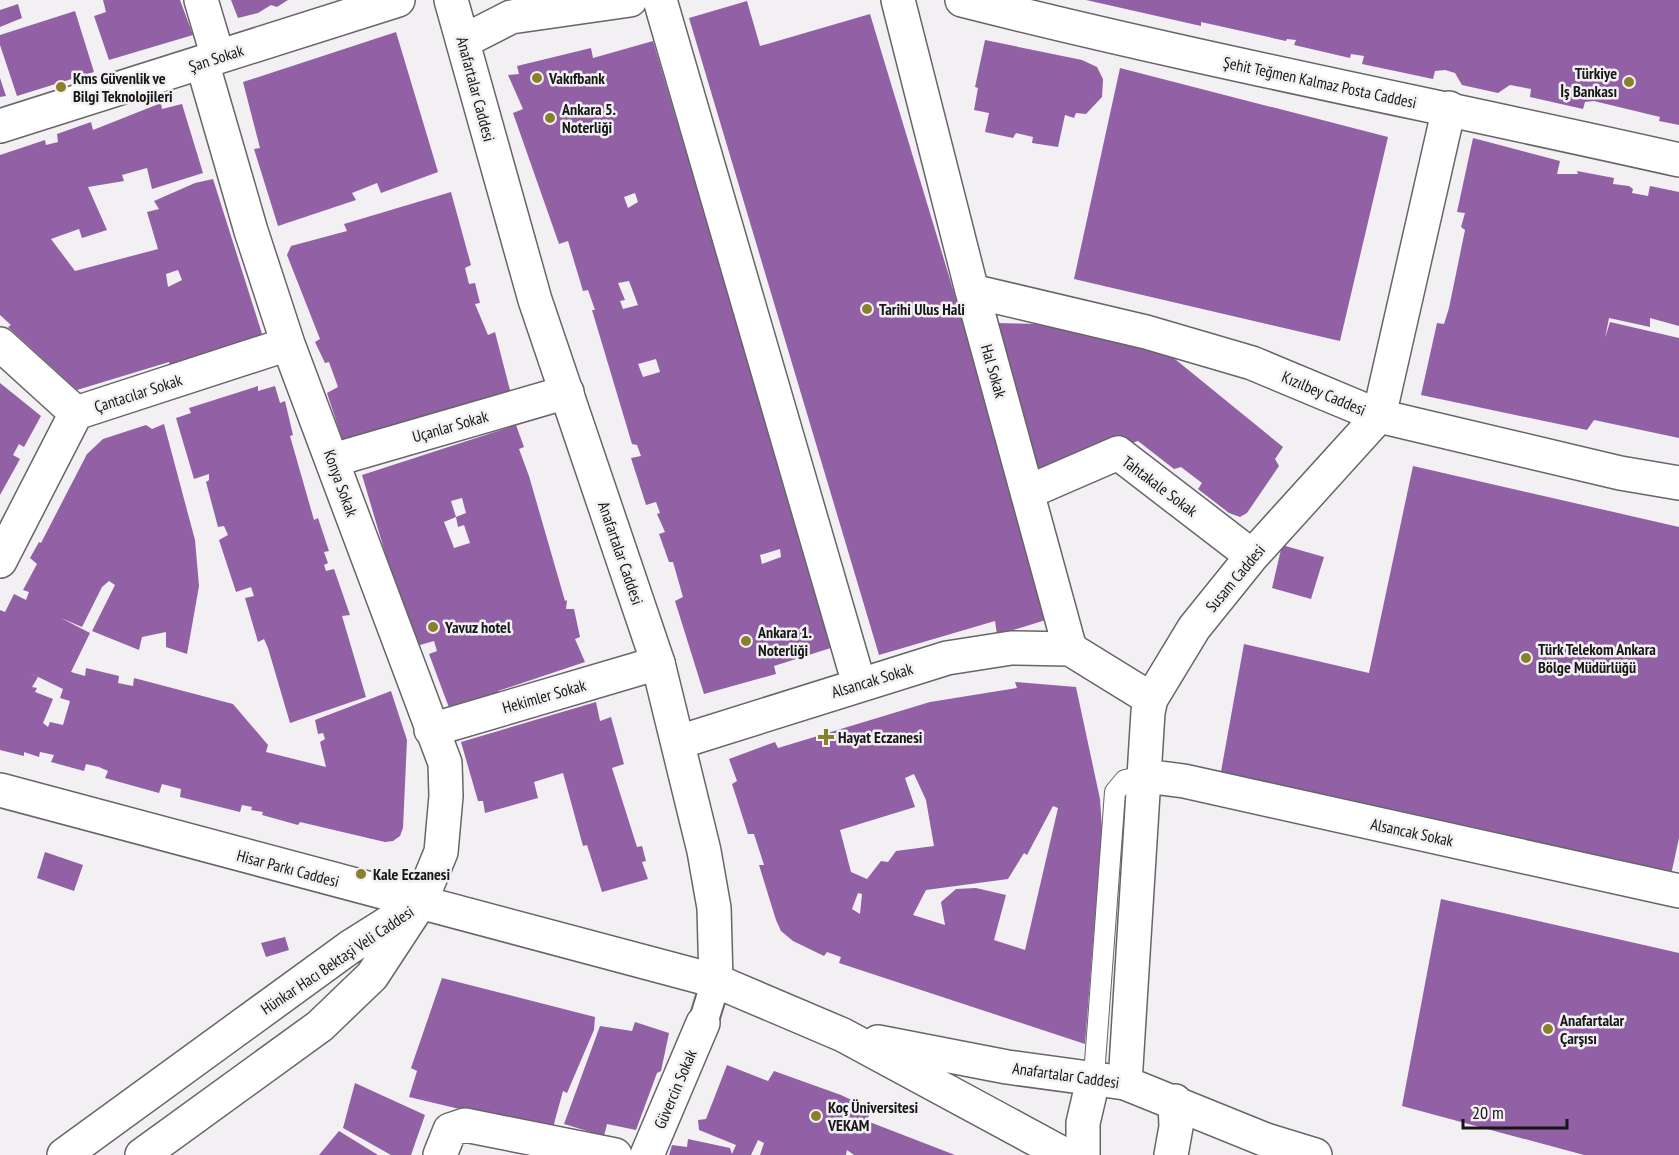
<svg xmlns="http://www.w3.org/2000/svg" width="1679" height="1155" font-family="'PT Sans Narrow',sans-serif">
<rect width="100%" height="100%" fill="#f2f0f3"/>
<!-- building -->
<path fill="#9261a5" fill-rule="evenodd" d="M 103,0 L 180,0 L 193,35 L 109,60 L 94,16 L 106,12 Z
M 231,0 L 288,0 L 277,7 L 271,5 L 258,13 L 238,18 Z
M 1086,0 L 1679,0 L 1679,125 L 1659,121 L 1660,117 L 1594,101 L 1585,102 L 1583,109 L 1530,97 L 1531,89 L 1510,85 L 1498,93 L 1462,85 L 1455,73 L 1445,70 L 1435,71 L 1433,79 L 1362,64 L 1364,56 L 1351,54 L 1350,58 L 1294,45 L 1296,40 L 1287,39 L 1286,41 L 1201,22 L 1201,26 Z
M 747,1 L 760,46 L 870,14 L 1052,618 L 997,635 L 995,621 L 879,655 L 689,18 Z
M 18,4 L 22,18 L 0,27 L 0,10 Z
M 75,11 L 94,72 L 17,96 L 0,45 L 0,35 Z
M 396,32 L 438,172 L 381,193 L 377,183 L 352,193 L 356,200 L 278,226 L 254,149 L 260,148 L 243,82 Z
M 985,40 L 1082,60 L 1097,67 L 1103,79 L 1102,97 L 1086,114 L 1076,113 L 1074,118 L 1065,115 L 1058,147 L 1032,143 L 1033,137 L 1016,133 L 1013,138 L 985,132 L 989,113 L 974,110 L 978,88 L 975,87 Z
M 653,41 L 782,476 L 837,646 L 774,666 L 776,674 L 704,694 L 675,601 L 683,597 L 673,562 L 669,562 L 659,534 L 665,532 L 657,514 L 660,513 L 656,502 L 646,505 L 631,458 L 641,456 L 637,445 L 632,444 L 592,310 L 595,310 L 588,290 L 583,291 L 568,241 L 559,244 L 513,113 L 523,109 L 508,75 L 519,74 L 517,66 L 591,48 L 593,58 ZM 635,193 L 638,202 L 628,208 L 624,197 ZM 629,281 L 638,305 L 623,309 L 620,301 L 625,300 L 618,283 ZM 656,359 L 660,372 L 643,377 L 638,364 ZM 780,549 L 781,557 L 762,564 L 760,555 Z
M 1120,68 L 1388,137 L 1340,341 L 1074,279 Z
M 0,78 L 6,96 L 0,97 Z
M 161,103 L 162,109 L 182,104 L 203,173 L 152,189 L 147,168 L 122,175 L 124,181 L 88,187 L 107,230 L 82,238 L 79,229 L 51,239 L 75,271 L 158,249 L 147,212 L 159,209 L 154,201 L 195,183 L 213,179 L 263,337 L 170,367 L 169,362 L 77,390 L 8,327 L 11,325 L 0,315 L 0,155 L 45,140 L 46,145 L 58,142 L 57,134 L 91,122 L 93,130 ZM 178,270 L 182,280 L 168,287 L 166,274 Z
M 1473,138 L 1560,161 L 1557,174 L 1578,174 L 1577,171 L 1614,178 L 1613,184 L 1629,186 L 1633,189 L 1632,193 L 1648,196 L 1650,186 L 1679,192 L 1679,326 L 1650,318 L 1650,327 L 1609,318 L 1605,338 L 1610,322 L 1679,338 L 1679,438 L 1594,420 L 1587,430 L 1421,395 L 1437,323 L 1444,324 L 1449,308 L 1465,230 L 1461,227 L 1465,213 L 1457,212 Z
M 451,192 L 471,265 L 465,268 L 469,284 L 475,283 L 480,303 L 475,304 L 488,335 L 495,332 L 511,394 L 345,448 L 327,393 L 338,387 L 329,362 L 325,363 L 315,342 L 320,339 L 287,255 L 291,246 L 347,231 L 344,224 Z
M 996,323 L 1045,324 L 1170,355 L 1283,447 L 1275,459 L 1279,466 L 1247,513 L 1240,517 L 1229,513 L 1198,489 L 1202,483 L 1181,467 L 1174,469 L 1138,441 L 1037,475 Z
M 0,383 L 41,416 L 24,447 L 19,444 L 13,455 L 20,459 L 0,495 Z
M 258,386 L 258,391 L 275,386 L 280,403 L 285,401 L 293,435 L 290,436 L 314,520 L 318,518 L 329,551 L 324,552 L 328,563 L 324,565 L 326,571 L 334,569 L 350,615 L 342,616 L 366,697 L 290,723 L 268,648 L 264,639 L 258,642 L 245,598 L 254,596 L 251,587 L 236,592 L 219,540 L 228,535 L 224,526 L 218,527 L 206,482 L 209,480 L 209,474 L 194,479 L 176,418 L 191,413 L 189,408 Z
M 164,424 L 195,540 L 199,586 L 187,654 L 166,647 L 166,632 L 142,637 L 139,650 L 92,631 L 115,585 L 109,581 L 102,587 L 82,627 L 61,618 L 90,633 L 71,672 L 85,676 L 86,668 L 119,676 L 118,683 L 133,686 L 134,678 L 233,704 L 268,745 L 266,752 L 326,767 L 320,742 L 325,739 L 323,733 L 318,734 L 315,720 L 391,691 L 407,740 L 403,828 L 400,836 L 393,841 L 385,842 L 300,822 L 298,825 L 262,815 L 263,812 L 251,810 L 252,807 L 242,805 L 240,812 L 180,797 L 181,789 L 162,784 L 159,793 L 105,778 L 108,771 L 99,767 L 86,764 L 84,771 L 51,762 L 54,755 L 40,752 L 39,757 L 24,752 L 24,756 L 0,750 L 0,610 L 5,612 L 14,594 L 26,600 L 29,592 L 23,590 L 37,564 L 30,558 L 39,542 L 41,543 L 87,454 L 103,439 L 146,425 L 152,429 ZM 28,672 L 63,689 L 60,698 L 70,701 L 63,725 L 50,722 L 48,727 L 43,723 L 53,699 L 35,692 L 37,688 L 32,687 L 38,677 Z
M 516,425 L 524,447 L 519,449 L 529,476 L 565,601 L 567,600 L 566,609 L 574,609 L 580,637 L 575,639 L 585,662 L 498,691 L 499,699 L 451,713 L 429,654 L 437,651 L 434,641 L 413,647 L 362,475 ZM 462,498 L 466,513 L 456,517 L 458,527 L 464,525 L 470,543 L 454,548 L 444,522 L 456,517 L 451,501 Z
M 1413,466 L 1679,527 L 1679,838 L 1671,875 L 1220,777 L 1244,644 L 1369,673 Z
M 1282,545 L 1324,557 L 1311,599 L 1272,588 Z
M 1015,682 L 1076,687 L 1100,799 L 1102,830 L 1085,1044 L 839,963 L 841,957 L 827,952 L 824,956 L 793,941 L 781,931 L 776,920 L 759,865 L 764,865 L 754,834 L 748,834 L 732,784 L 737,781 L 729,759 L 775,742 L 778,748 L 930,702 L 1017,688 ZM 914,774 L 926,800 L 934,846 L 896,851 L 888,862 L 881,861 L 867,879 L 851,872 L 840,830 L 915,807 L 905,778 ZM 1053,806 L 1058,808 L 1025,950 L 994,940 L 1006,895 L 976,888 L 956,889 L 941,902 L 945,925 L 913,915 L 926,890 L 1008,879 L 1024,853 L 1027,855 ZM 858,893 L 862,894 L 860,914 L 852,909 Z
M 596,702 L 600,721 L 611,717 L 624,764 L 612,768 L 637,847 L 642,846 L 646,861 L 642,862 L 648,879 L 602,892 L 587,845 L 583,846 L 563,773 L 534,782 L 538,798 L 485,813 L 483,801 L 478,801 L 461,742 Z
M 45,852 L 83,865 L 74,891 L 37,878 Z
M 1441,899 L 1679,953 L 1679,1155 L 1584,1155 L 1402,1106 Z
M 285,937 L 289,950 L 266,957 L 261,943 Z
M 442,978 L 595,1017 L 594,1030 L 567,1093 L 563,1091 L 552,1131 L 409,1097 L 417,1071 L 411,1068 Z
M 635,1022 L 669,1033 L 661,1071 L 657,1073 L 636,1130 L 607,1124 L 604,1136 L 564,1124 L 600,1026 L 632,1031 Z
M 727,1065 L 768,1081 L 774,1071 L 841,1095 L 871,1109 L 867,1121 L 955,1155 L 854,1155 L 847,1150 L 846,1155 L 760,1155 L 764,1143 L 758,1140 L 751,1155 L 669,1155 L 672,1145 L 687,1147 L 688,1139 L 730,1148 L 732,1154 L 736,1145 L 699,1130 L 698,1120 L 706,1119 Z
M 355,1083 L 425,1115 L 411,1155 L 391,1155 L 343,1128 Z
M 339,1131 L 378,1155 L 319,1155 Z"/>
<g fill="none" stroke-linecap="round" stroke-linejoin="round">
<!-- service casing -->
<g stroke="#676568" stroke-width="22">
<path id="service" d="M 1094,1076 L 1115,792 L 1125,780 L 1145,776"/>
</g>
<!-- pedestrian casing -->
<g stroke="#676568" stroke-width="32">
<path id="pedestrian" d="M 703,1023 L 716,981"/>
</g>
<!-- minor casing -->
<g stroke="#676568" stroke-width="36">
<path id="minor" d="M 201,0 L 218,57
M 660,0 L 859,684
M 898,0 L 972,291 L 1070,649 L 1151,699
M 202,62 L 251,231 L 288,344 L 445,763 L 446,796 L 441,852 L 420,903
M 0,126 L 398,0
M 972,291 L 1146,332 L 1252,363 L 1379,416 L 1620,473 L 1679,483
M 0,344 L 76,413
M 333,460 L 567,392
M 1028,492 L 1118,453 L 1252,556
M 0,561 L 76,413 L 288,344
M 431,730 L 658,663
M 679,742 L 947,658 L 1011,648 L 1070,649
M 1145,776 L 1184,781 L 1679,891
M 1125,1083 L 1148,712 L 1151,699 L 1194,628 L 1252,556 L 1379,416 L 1449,108
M 440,1155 L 450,1130 L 465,1125 L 615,1155
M 647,1155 L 703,1023"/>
</g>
<!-- tertiary casing -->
<g stroke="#676568" stroke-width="36">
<path id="tertiary" d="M 962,0 C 1199,60 1440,106 1679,160
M 464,41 L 511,17 L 630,0
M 0,790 L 716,981
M 64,1155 L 350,947 L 420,903
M 142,1155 L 320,1026 L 372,976 L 414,912"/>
</g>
<!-- secondary casing -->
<g stroke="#676568" stroke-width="36">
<path id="secondary" d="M 451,0 L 535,300 L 658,663 L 704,851 L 714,908 L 716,981 L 843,1035 L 1065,1155
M 878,1042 L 1007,1067 L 1125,1083 L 1266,1140 L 1315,1155
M 1083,1155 L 1083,1123 L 1094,1076
M 1171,1155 L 1176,1127 L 1175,1101"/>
</g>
<!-- service -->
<use href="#service" stroke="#fff" stroke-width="20"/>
<!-- pedestrian -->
<use href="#pedestrian" stroke="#fff" stroke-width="28"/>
<!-- minor -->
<use href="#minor" stroke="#fff" stroke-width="33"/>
<!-- tertiary -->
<use href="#tertiary" stroke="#fff" stroke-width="33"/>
<!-- secondary -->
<use href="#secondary" stroke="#fff" stroke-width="33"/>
</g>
<!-- markers -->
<g fill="#87822a" stroke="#f2f0f3" stroke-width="2">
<circle cx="537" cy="78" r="6"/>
<circle cx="1629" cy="82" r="6"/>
<circle cx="61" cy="87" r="6"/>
<circle cx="550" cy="118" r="6"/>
<circle cx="867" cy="309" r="6"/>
<circle cx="433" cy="627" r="6"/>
<circle cx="746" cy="641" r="6"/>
<circle cx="1526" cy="658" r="6"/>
<path d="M823 728h6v6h6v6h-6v6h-6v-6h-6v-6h6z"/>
<circle cx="361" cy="874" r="6"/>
<circle cx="1548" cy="1029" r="6"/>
<circle cx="816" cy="1116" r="6"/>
</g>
<g text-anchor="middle" stroke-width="5" stroke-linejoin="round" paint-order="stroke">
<!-- street labels -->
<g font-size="16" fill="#181718" stroke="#f2f0f3">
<text transform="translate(216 58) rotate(-18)" y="6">Şan Sokak</text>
<text transform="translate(1320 82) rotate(12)" y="6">Şehit Teğmen Kalmaz Posta Caddesi</text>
<text transform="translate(476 89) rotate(75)" y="6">Anafartalar Caddesi</text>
<text transform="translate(994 371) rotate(74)" y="6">Hal Sokak</text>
<text transform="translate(138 393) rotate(-18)" y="6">Çantacılar Sokak</text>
<text transform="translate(1324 393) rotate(23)" y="6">Kızılbey Caddesi</text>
<text transform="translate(450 426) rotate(-16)" y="6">Uçanlar Sokak</text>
<text transform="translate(341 483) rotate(70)" y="6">Konya Sokak</text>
<text transform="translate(1160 486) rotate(37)" y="6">Tahtakale Sokak</text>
<text transform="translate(621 553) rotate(71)" y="6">Anafartalar Caddesi</text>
<text transform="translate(1235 578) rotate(-50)" y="6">Susam Caddesi</text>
<text transform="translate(872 680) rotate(-17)" y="6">Alsancak Sokak</text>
<text transform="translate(544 696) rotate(-16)" y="6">Hekimler Sokak</text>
<text transform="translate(1412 832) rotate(12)" y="6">Alsancak Sokak</text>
<text transform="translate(288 868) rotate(15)" y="6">Hisar Parkı Caddesi</text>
<text transform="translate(337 960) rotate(-34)" y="6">Hünkar Hacı Bektaşi Veli Caddesi</text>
<text transform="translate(1066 1075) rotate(8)" y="6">Anafartalar Caddesi</text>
<text transform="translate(675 1089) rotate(-67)" y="6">Güvercin Sokak</text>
</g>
<!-- poi labels -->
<g font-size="16" font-weight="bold" fill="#181718" stroke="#f2f0f3" text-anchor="start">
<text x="1617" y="79" text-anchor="end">Türkiye<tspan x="1617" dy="18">İş Bankası</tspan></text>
<text x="73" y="84">Kms Güvenlik ve<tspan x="73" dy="18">Bilgi Teknolojileri</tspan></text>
<text x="549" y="84">Vakıfbank</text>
<text x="562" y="115">Ankara 5.<tspan x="562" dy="18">Noterliği</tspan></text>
<text x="879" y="315">Tarihi Ulus Hali</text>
<text x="445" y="633">Yavuz hotel</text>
<text x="758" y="638">Ankara 1.<tspan x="758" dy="18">Noterliği</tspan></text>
<text x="1538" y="655">Türk Telekom Ankara<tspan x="1538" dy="18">Bölge Müdürlüğü</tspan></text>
<text x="838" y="743">Hayat Eczanesi</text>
<text x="373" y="880">Kale Eczanesi</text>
<text x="1560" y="1026">Anafartalar<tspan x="1560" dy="18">Çarşısı</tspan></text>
<text x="828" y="1113">Koç Üniversitesi<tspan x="828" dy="18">VEKAM</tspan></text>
</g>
</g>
<!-- scale -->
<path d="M1463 1119v9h104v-9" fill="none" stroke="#181718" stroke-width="3"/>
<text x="1472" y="1119" font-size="18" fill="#181718" stroke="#f2f0f3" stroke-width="4.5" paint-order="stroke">20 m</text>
</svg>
